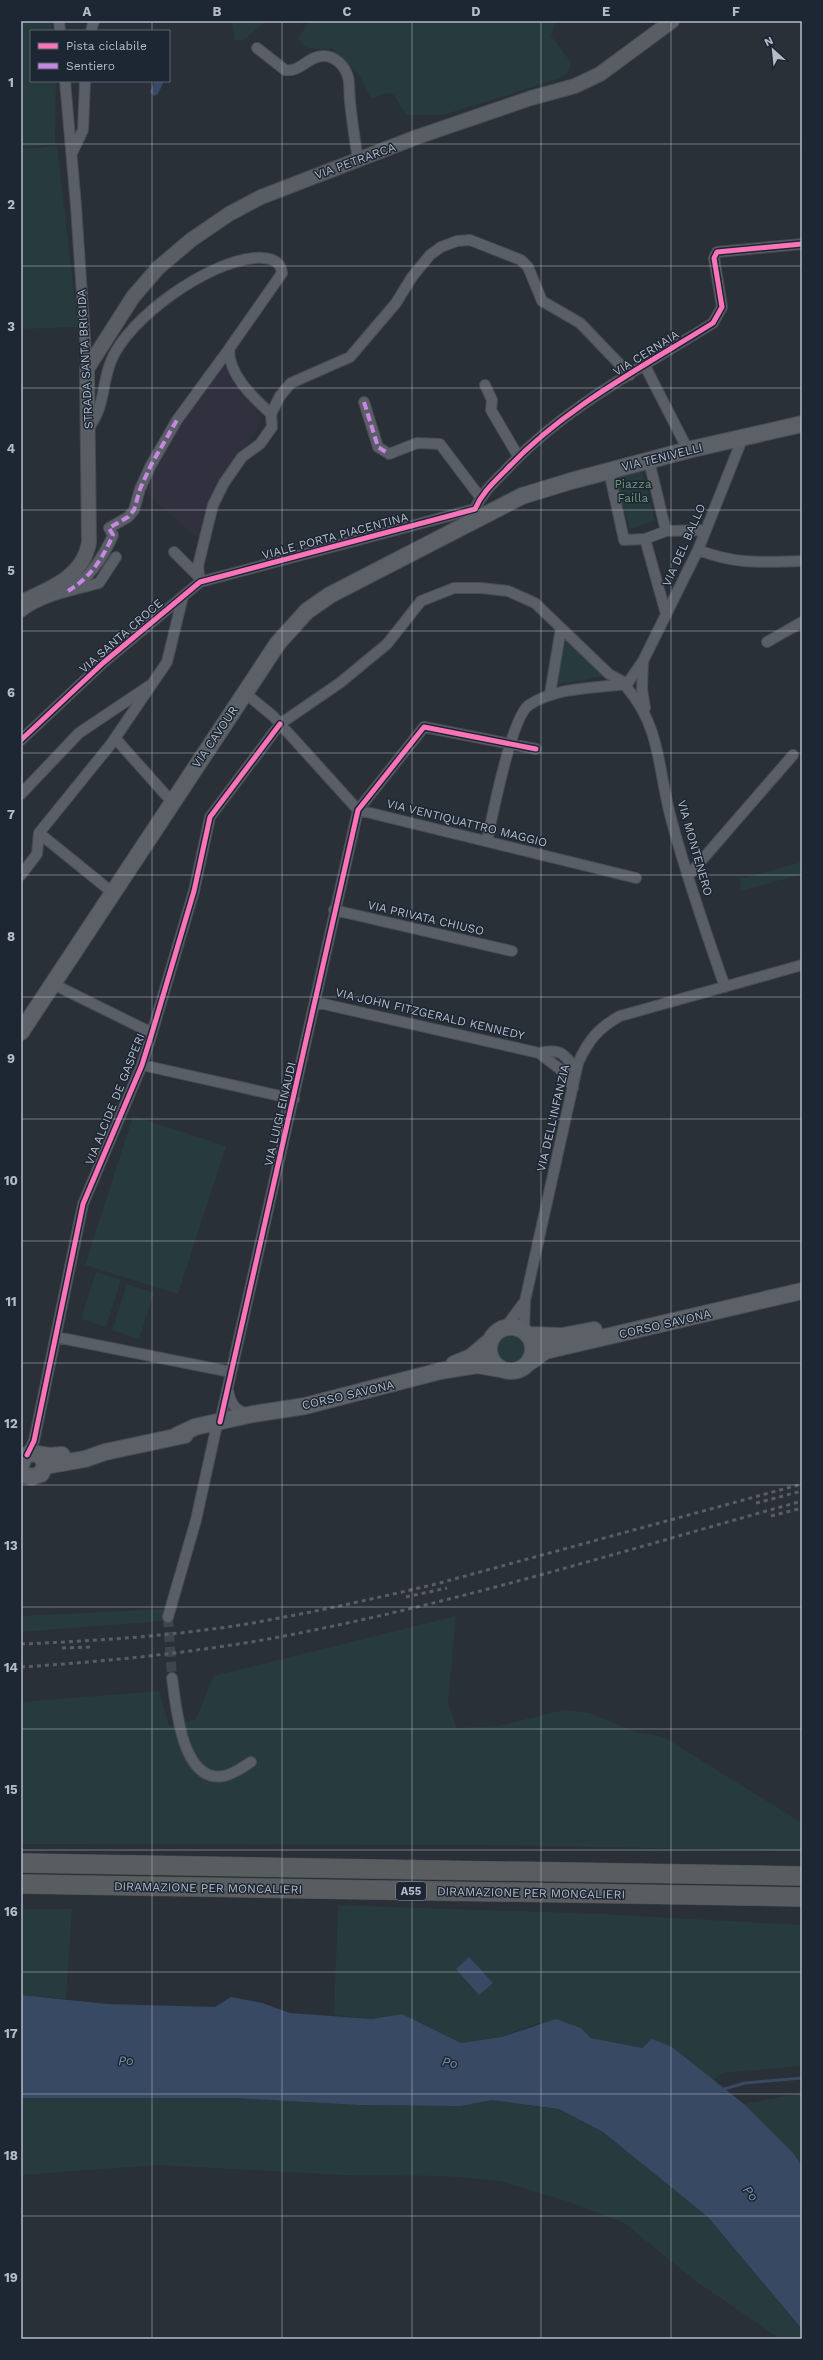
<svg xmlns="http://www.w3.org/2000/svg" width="823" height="2360" font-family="'Work Sans',sans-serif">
<rect width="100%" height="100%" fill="#2a3038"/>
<!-- medical -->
<path fill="#31303e" d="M 226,365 L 230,366 L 261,419 L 251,439 L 220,483 L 202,538 L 195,536 L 142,490 L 153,467 L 187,413 L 221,367 Z"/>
<!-- green -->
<path fill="#273a3e" d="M 21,21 L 51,21 L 52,31 L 31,31 L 31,81 L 56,81 L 55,144 L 21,147 Z
M 232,21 L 267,21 L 243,40 L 235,40 Z
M 310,21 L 556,21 L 551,36 L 571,62 L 569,70 L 563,76 L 540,85 L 443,115 L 406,115 L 394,95 L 387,93 L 371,99 L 360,76 L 333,49 C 317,48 308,53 298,38 Z
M 57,146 L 78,327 L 21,329 L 21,149 Z
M 642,472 L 655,521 L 630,529 L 615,478 Z
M 563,634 L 603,676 L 554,685 Z
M 802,862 L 802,874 L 741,891 L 740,877 L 744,878 Z
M 133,1116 L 226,1146 L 178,1294 L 85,1265 Z
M 96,1272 L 121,1280 L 106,1327 L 81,1319 Z
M 127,1284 L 154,1293 L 139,1339 L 112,1330 Z
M494 1349a16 16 0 1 1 32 0a16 16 0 1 1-32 0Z
M 163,1609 L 163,1621 L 21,1632 L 21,1616 Z
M 456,1616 L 448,1702 L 457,1728 L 498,1726 L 564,1710 L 590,1713 L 635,1732 L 664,1737 L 802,1823 L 802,1851 L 499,1845 L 21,1844 L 21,1702 L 159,1691 L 169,1726 L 196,1719 L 213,1676 Z
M 338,1905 L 601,1914 L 802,1925 L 802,2066 L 723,2073 L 713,2080 L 672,2047 L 642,2048 L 591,2038 L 581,2028 L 538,2023 L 502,2037 L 461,2043 L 402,2014 L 372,2019 L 334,2015 Z
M 21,1909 L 72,1909 L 66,1999 L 21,1995 Z
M 802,2093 L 802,2167 L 793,2154 L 744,2104 Z
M 21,2098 L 236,2098 L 358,2105 L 461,2106 L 492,2100 L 559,2109 L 603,2132 L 708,2217 L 802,2329 L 802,2339 L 779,2338 L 697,2282 L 624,2223 L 569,2202 L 500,2181 L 444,2176 L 344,2175 L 158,2165 L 21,2175 Z"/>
<!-- water -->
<path fill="#384963" d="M 155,81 L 164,81 L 158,94 L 154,96 L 150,92 Z
M 469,1957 L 493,1983 L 479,1995 L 456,1969 Z
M 21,1995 L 107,2004 L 215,2007 L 231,1997 L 262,2003 L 290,2013 L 372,2019 L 402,2014 L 461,2043 L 502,2037 L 556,2019 L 581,2028 L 591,2038 L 642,2048 L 652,2039 L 672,2047 L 744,2104 L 794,2154 L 802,2167 L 802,2329 L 708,2217 L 603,2132 L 559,2109 L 492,2100 L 461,2106 L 358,2105 L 236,2098 L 21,2098 Z"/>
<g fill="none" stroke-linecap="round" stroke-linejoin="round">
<!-- stream -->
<path stroke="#384963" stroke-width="3" d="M 724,2089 L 745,2083 L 802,2078"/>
<!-- street-tunnel -->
<path stroke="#3f454e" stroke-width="10" stroke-dasharray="10 5" stroke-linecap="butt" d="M 168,1617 L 172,1678"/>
<!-- street casing -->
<g stroke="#484c53" stroke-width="12">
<path id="street" d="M 59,21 L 60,31
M 91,31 L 94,21
M 257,48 L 285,70 C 300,73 309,55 324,56 C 335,56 345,66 348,77 C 350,85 349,94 350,102 C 352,121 355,141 358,160
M 65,81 L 76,206 L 87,369
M 72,153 L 83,130 L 85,81
M 645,366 L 688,450
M 485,385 L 492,400 L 491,410 L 518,456
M 364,402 L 378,447 L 386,452
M 88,429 C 106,405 101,386 111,361 C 129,317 208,262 254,258 C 267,257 281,259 282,273 L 229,349 C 229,376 253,397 271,414
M 389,454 L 417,443 L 440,444 L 480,497
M 609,471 L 624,540 L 645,539 L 666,531 L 649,461
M 475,509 C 482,493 493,483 505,471 C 563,408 641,368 713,323 L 722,307 L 714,258 L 717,252 L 802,244
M 666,531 L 706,530
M 645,539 L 666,614
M 698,550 C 738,565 760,562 802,561
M 174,552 L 198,576
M 200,582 L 198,566 L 213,505 L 224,483 L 242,457 L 260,444 L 272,427 L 271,414 L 280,396 L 291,383 L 350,357 L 396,303 L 412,277 L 430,255 L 441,247 L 457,241 L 470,240 L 521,260 L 528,267 L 542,301 L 580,323 L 630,375
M 68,591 C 90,578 103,558 113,535 L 109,528 L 128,517 L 134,510 L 140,489 L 151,465 L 177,420 L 229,349
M 21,612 C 42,595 74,590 99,583 L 116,557
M 767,642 L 802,622
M 643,661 L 642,689 L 645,708
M 245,693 L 273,716 L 358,810 L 636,878
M 550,694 L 561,628
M 115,738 L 172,802
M 21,740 L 103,663 L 200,582 L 475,509
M 21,794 L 79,733 L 149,686
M 39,833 L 113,893
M 487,841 C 492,817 512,716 529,705 C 556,687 595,688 627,684
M 21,875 L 37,854 L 39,833 L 111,744 L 167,662 L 183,596
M 688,876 L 793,755
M 334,910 L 512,951
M 53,984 L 152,1033
M 725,987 C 706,933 687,878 672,822 C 658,774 662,729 628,689 L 627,684 L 643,661 L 698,550 L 743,437
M 315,1002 L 539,1053 L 565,1073 L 573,1088
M 539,1053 C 560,1048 564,1053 576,1070
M 142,1065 L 294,1099
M 505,1328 L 525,1301
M 524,1331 L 525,1301 L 578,1063 C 588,1041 598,1028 620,1016 L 802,965
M 56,1337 L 231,1372
M 228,1390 C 230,1404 236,1412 250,1414
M 220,1422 L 358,810 L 424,727 L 536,749
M 27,1455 L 34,1441 L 83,1204 L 142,1065 L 152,1033 L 194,891 L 210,817 L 280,724 L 341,682 L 387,644 L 421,601 L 454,588 L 481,588 L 508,591 L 535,603 L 609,674 L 627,684
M 168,1617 L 196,1520 L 216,1429
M 172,1678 C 176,1704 181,1784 224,1776 C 234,1774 243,1767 251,1762"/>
</g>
<!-- secondary casing -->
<g stroke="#484c53" stroke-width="16">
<path id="secondary" d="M 21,602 C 50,588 82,578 89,543 L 87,369 L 133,297 L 158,268 L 191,240 L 229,214 L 261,197 L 417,137 L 531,98 L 575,86 L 600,74 L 672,21"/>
</g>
<!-- primary casing -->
<g stroke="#484c55" stroke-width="18">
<path id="primary" d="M 21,1032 L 278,643 L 307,611 L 330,595 L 522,496 L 571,481 L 688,450 L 802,424
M489 1349a22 22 0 1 1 44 0a22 22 0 1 1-44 0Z
M 528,1335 L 562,1336 L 594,1330
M 530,1362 L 545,1351 L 802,1291
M 454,1364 L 471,1357 L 490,1341
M 176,1436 L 195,1427 L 253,1414 L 305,1406 L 440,1371 L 477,1365 L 500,1369
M 21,1465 L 24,1457 L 30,1453 L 50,1456 L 62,1455
M 45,1466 L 85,1459 L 105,1452 L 185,1435
M 21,1474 L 32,1477 L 41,1474 L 45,1466 L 42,1457"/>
</g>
<!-- highway casing -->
<g stroke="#474c53" stroke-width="20">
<path id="highway" d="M 21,1863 L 802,1876
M 21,1884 L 802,1897"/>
</g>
<!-- street -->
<use href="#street" stroke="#5a5e66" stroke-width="10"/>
<!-- secondary -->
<use href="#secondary" stroke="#595d64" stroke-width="14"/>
<!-- primary -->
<use href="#primary" stroke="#5c6168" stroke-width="16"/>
<!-- highway -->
<use href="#highway" stroke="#5a5d60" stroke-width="19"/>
<!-- rail -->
<path stroke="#595d64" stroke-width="3" stroke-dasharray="4 4" stroke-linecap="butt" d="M 756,1503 L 802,1491
M 771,1516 L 802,1508
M 406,1597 L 447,1588
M 21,1644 C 96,1641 172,1636 247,1624 C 310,1613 373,1599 436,1584 L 802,1484
M 62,1648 L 90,1647
M 21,1667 C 100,1662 179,1654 257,1641 C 442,1608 622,1551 802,1501"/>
<!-- quiet -->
<path stroke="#c787e3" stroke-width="4" stroke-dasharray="8 4" stroke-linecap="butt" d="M 364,402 L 378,447 L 386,452
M 68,591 C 90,578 103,558 113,535 L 109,528 L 128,517 L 134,510 L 140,489 L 151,465 L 177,420"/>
<!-- cycleway casing -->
<g stroke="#1d2633" stroke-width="8">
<path id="cycleway" d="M 21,740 L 103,663 L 200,582 L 475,509 C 482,493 493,483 505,471 C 563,408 641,368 713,323 L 722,307 L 714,258 L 717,252 L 802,244
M 220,1422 L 358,810 L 424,727 L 536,749
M 27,1455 L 34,1441 L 83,1204 L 142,1065 L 152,1033 L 194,891 L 210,817 L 280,724"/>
</g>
<!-- cycleway -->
<use href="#cycleway" stroke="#fb73b8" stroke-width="5"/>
</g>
<!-- grid -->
<path fill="none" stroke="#b4bcc9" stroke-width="1" stroke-opacity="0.55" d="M 152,21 L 152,31M 282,21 L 282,2339M 412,21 L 412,2339M 541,21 L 541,2339M 671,21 L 671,2339M 152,81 L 152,2339M 21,144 L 802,144M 21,266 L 802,266M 21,388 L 802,388M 21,510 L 802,510M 21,631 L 802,631M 21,753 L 802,753M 21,875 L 802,875M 21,997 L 802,997M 21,1119 L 802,1119M 21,1241 L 802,1241M 21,1363 L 802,1363M 21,1485 L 802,1485M 21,1607 L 802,1607M 21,1729 L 802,1729M 21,1850 L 802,1850M 21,1972 L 802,1972M 21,2094 L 802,2094M 21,2216 L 802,2216"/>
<g text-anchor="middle" stroke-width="3" stroke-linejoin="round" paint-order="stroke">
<!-- shield labels -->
<rect fill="#1d2633" stroke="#878f9c" stroke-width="1" x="396" y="1882" width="30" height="18" rx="3"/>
<g font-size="11" font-weight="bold" fill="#b4bcc9">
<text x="411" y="1895">A55</text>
</g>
<!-- street labels -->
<g font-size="12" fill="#b4bcc9" stroke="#1d2633">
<text transform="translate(355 161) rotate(-20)" y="4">VIA PETRARCA</text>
<text transform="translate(646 353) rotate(-32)" y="4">VIA CERNAIA</text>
<text transform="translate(85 359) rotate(-93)" y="4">STRADA SANTA BRIGIDA</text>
<text transform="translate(662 457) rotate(-14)" y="4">VIA TENIVELLI</text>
<text transform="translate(335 536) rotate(-15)" y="4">VIALE PORTA PIACENTINA</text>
<text transform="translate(684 545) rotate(-66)" y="4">VIA DEL BALLO</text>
<text transform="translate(121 636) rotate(-41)" y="4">VIA SANTA CROCE</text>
<text transform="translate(215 737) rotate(-56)" y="4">VIA CAVOUR</text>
<text transform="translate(467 823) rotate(14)" y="4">VIA VENTIQUATTRO MAGGIO</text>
<text transform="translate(695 848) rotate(74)" y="4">VIA MONTENERO</text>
<text transform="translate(426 918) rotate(13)" y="4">VIA PRIVATA CHIUSO</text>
<text transform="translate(430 1014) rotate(13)" y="4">VIA JOHN FITZGERALD KENNEDY</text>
<text transform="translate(115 1099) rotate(-68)" y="4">VIA ALCIDE DE GASPERI</text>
<text transform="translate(280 1114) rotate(-77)" y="4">VIA LUIGI EINAUDI</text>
<text transform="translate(553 1118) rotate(-77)" y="4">VIA DELL'INFANZIA</text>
<text transform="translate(665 1324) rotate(-13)" y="4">CORSO SAVONA</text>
<text transform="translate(348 1395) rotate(-13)" y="4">CORSO SAVONA</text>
<text transform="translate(208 1888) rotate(1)" y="4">DIRAMAZIONE PER MONCALIERI</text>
<text transform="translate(531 1893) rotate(1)" y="4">DIRAMAZIONE PER MONCALIERI</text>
</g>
<!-- park labels -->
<g font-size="12" fill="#6b9a76" stroke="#1d2633">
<text x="633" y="488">Piazza<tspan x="633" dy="14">Failla</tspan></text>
</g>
<!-- water labels -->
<g font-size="13" font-style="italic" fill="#7c92b1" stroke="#1d2633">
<text transform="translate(126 2060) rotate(-1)" y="5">Po</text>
<text transform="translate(450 2062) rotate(10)" y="5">Po</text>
<text transform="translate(751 2193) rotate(51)" y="5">Po</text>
</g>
</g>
<!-- border -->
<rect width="823" height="2360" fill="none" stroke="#1d2633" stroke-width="44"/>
<!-- legend -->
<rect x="30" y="30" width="140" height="52" fill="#1d2633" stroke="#59626f"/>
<rect x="38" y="43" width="20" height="6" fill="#fb73b8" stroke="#59626f"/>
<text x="66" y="50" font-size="12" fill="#b4bcc9">Pista ciclabile</text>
<rect x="38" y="63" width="20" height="6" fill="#c787e3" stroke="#59626f"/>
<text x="66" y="70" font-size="12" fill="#b4bcc9">Sentiero</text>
<!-- north arrow -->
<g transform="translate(773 50) rotate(333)" stroke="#1d2633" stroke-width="3" paint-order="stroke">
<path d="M0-3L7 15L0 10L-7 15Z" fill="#b4bcc9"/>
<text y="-6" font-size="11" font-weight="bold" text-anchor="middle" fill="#b4bcc9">N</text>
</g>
<rect x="22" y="22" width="779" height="2316" fill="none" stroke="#b4bcc9" stroke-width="1.5"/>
<g font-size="13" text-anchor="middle" font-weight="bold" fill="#b4bcc9">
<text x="87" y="16">A</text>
<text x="217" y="16">B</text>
<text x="347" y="16">C</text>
<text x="476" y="16">D</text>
<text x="606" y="16">E</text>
<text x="736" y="16">F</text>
<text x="11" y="87">1</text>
<text x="11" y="209">2</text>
<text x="11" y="331">3</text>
<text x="11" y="453">4</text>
<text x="11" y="575">5</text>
<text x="11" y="697">6</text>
<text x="11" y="819">7</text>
<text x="11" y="941">8</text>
<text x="11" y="1063">9</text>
<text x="11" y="1185">10</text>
<text x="11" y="1306">11</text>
<text x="11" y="1428">12</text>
<text x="11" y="1550">13</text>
<text x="11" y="1672">14</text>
<text x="11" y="1794">15</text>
<text x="11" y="1916">16</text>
<text x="11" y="2038">17</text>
<text x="11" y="2160">18</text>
<text x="11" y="2282">19</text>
</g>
</svg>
